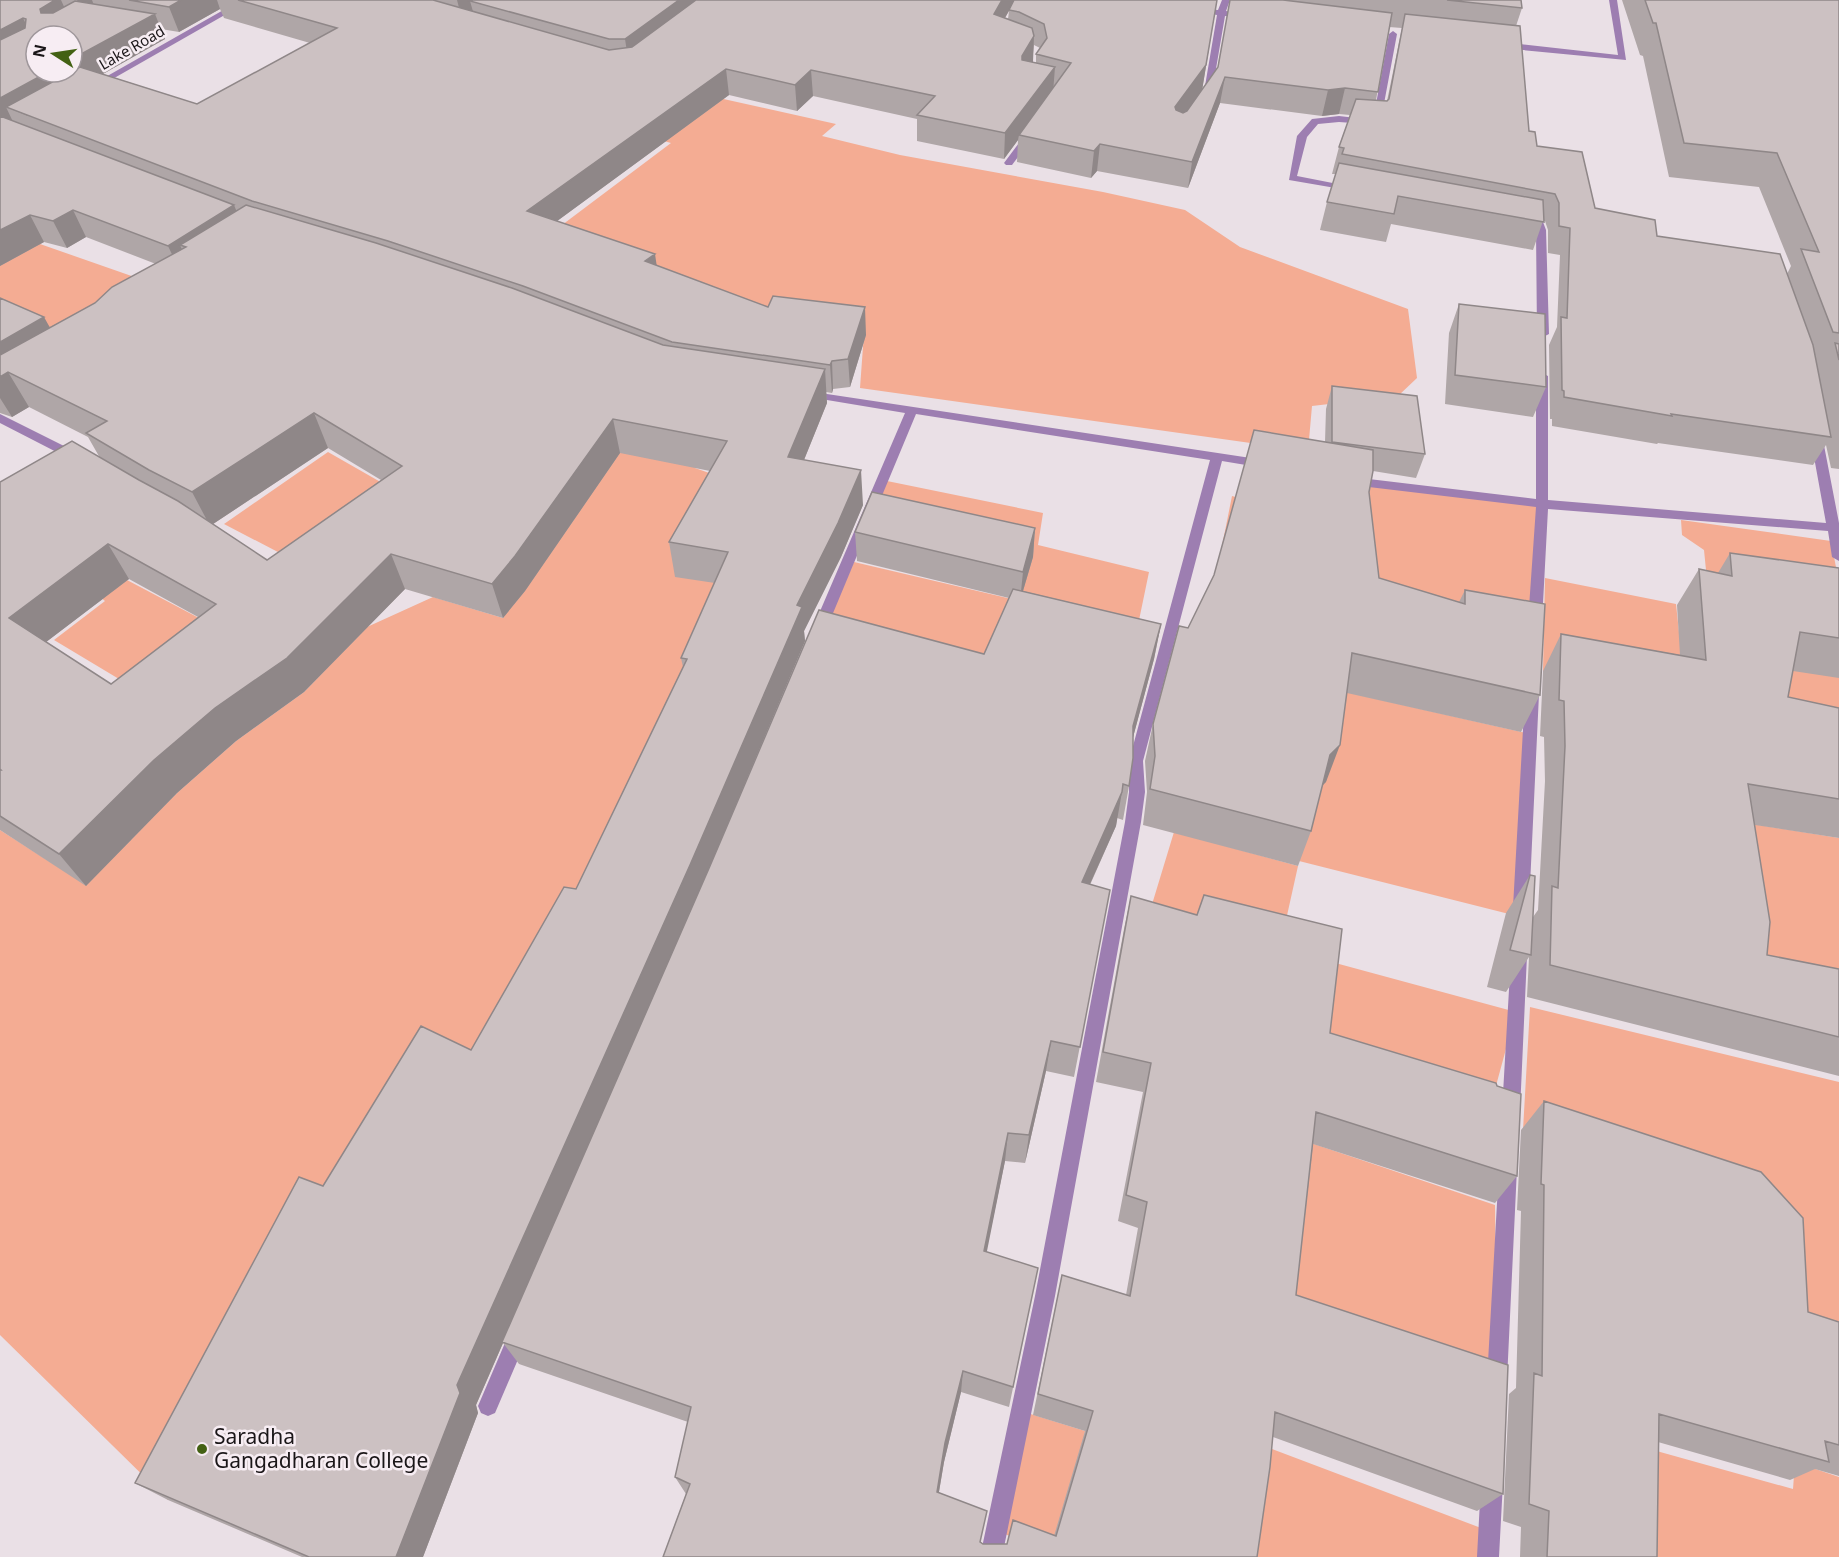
<svg xmlns="http://www.w3.org/2000/svg" width="1839" height="1557" font-family="'Noto Sans',sans-serif">
<rect width="100%" height="100%" fill="#eae0e6"/>
<!-- green -->
<path fill="#f4ac93" d="M 674,88 L 836,124 L 822,136 L 900,155 L 1103,192 L 1185,210 L 1240,247 L 1408,309 L 1417,378 L 1398,396 L 1312,406 L 1308,451 L 860,388 L 864,333 L 767,316 L 562,225 L 671,143 L 620,129 Z
M 0,202 L 20,237 L 143,280 L 0,392 Z
M 607,445 L 682,456 L 695,468 L 729,480 L 745,589 L 612,867 L 168,1500 L 0,1335 L 0,830 L 86,885 L 177,793 L 236,741 L 304,692 L 367,627 L 433,597 L 503,618 L 573,521 Z
M 328,452 L 391,488 L 297,562 L 224,524 Z
M 1348,480 L 1542,504 L 1534,643 L 1217,571 L 1232,496 L 1356,530 Z
M 887,481 L 1043,513 L 1038,545 L 1149,572 L 1132,654 L 990,672 L 818,645 L 854,562 L 1020,601 L 870,521 Z
M 1681,520 L 1831,541 L 1839,583 L 1708,590 L 1704,550 L 1682,535 Z
M 108,570 L 216,627 L 129,685 L 54,640 L 105,601 L 85,585 Z
M 1545,578 L 1676,604 L 1679,632 L 1839,667 L 1839,754 L 1700,699 L 1543,671 Z
M 1346,692 L 1530,734 L 1521,917 L 1299,861 Z
M 1722,819 L 1839,838 L 1839,1008 L 1744,989 Z
M 1174,832 L 1298,866 L 1282,938 L 1143,934 Z
M 1328,961 L 1516,1012 L 1484,1130 L 1316,1062 Z
M 1530,1007 L 1839,1082 L 1839,1357 L 1523,1130 Z
M 1302,1140 L 1495,1205 L 1497,1382 L 1278,1309 Z
M 1021,1411 L 1085,1431 L 1064,1557 L 997,1531 Z
M 1628,1443 L 1793,1489 L 1795,1462 L 1839,1477 L 1839,1557 L 1624,1557 Z
M 1259,1444 L 1489,1531 L 1486,1557 L 1244,1557 Z"/>
<g fill="none" stroke-linecap="round" stroke-linejoin="round">
<!-- minor -->
<path fill="#9d7eb1" fill-rule="evenodd" d="M 241,0 L 251,0 L 95,89 L 88,87 Z
M 1222,0 L 1230,0 L 1226,11 L 1250,16 L 1246,18 L 1225,16 L 1212,92 L 1205,99 L 1201,96 L 1204,92 L 1217,15 L 1191,10 L 1195,8 L 1218,10 Z
M 1609,0 L 1617,0 L 1626,60 L 1502,48 L 1498,45 L 1502,42 L 1618,55 Z
M 1393,31 L 1397,34 L 1380,125 L 1339,122 L 1318,124 L 1307,137 L 1297,176 L 1353,187 L 1353,191 L 1289,180 L 1297,136 L 1312,119 L 1339,116 L 1373,120 L 1389,34 Z
M 1025,135 L 1033,137 L 1012,165 L 1006,165 L 1004,163 Z
M 1524,218 L 1543,222 L 1546,230 L 1549,334 L 1543,337 L 1537,334 L 1536,230 L 1535,226 L 1520,223 L 1520,219 Z
M 1542,373 L 1548,376 L 1548,500 L 1826,523 L 1810,435 L 1816,431 L 1822,435 L 1839,523 L 1839,561 L 1832,557 L 1828,531 L 1548,509 L 1542,622 L 1535,627 L 1528,622 L 1536,507 L 1352,485 L 1346,481 L 1352,477 L 1536,499 L 1536,376 Z
M 807,391 L 1264,460 L 1270,464 L 1264,468 L 1222,461 L 1143,761 L 1145,792 L 1141,822 L 1055,1296 L 1002,1557 L 980,1557 L 1035,1296 L 1125,822 L 1129,792 L 1129,761 L 1210,460 L 916,414 L 826,630 L 819,635 L 812,630 L 905,413 L 803,396 L 803,392 Z
M 0,414 L 80,454 L 82,457 L 80,460 L 72,460 L 0,423 Z
M 1532,689 L 1539,694 L 1529,907 L 1527,912 L 1521,914 L 1515,912 L 1513,907 L 1525,694 Z
M 1519,948 L 1525,950 L 1527,955 L 1520,1111 L 1517,1117 L 1511,1119 L 1505,1117 L 1502,1111 L 1511,955 L 1513,950 Z
M 1508,1159 L 1515,1162 L 1517,1168 L 1507,1380 L 1504,1387 L 1497,1390 L 1490,1387 L 1487,1380 L 1499,1168 L 1501,1162 Z
M 518,1326 L 525,1329 L 528,1336 L 495,1413 L 488,1416 L 481,1413 L 478,1406 L 511,1329 Z
M 1492,1471 L 1500,1474 L 1503,1482 L 1499,1557 L 1477,1557 L 1481,1482 L 1484,1474 Z"/>
</g>
<!-- wall -->
<path fill="#afa6a7" fill-rule="evenodd" d="M 0,0 L 1217,0 L 1202,90 L 1218,67 L 1230,0 L 1521,0 L 1522,8 L 1516,26 L 1529,131 L 1537,146 L 1595,208 L 1657,236 L 1787,274 L 1791,266 L 1759,187 L 1669,177 L 1643,56 L 1640,55 L 1622,0 L 1839,0 L 1839,469 L 1831,468 L 1826,445 L 1813,465 L 1658,443 L 1657,444 L 1552,426 L 1552,419 L 1550,419 L 1549,345 L 1557,327 L 1560,255 L 1548,253 L 1548,230 L 1545,221 L 1543,221 L 1533,250 L 1391,224 L 1386,242 L 1320,230 L 1327,202 L 1336,174 L 1332,174 L 1339,147 L 1350,115 L 1339,114 L 1322,116 L 1220,103 L 1188,188 L 1097,171 L 1091,178 L 1017,162 L 1018,140 L 1004,159 L 917,141 L 917,119 L 813,96 L 797,111 L 729,95 L 557,221 L 657,266 L 768,307 L 866,335 L 850,387 L 833,389 L 832,393 L 826,392 L 827,403 L 804,460 L 863,505 L 841,557 L 804,631 L 805,641 L 702,884 L 984,654 L 1009,598 L 857,561 L 855,532 L 1035,528 L 1033,557 L 1023,591 L 1161,624 L 1154,659 L 1133,737 L 1129,786 L 1123,820 L 1117,818 L 1116,826 L 1090,885 L 1110,890 L 1074,1077 L 1046,1071 L 1025,1163 L 1005,1161 L 986,1252 L 1038,1268 L 1009,1407 L 961,1392 L 944,1462 L 939,1492 L 983,1544 L 1007,1544 L 1013,1520 L 1054,1536 L 1085,1431 L 1033,1415 L 1062,1275 L 1126,1295 L 1138,1228 L 1118,1221 L 1143,1092 L 1096,1082 L 1124,929 L 1131,896 L 1330,1033 L 1517,1176 L 1495,1203 L 1313,1144 L 1296,1295 L 1503,1494 L 1477,1511 L 1273,1437 L 1257,1557 L 663,1557 L 686,1494 L 675,1477 L 688,1422 L 519,1364 L 503,1343 L 476,1405 L 478,1413 L 423,1557 L 302,1557 L 168,1500 L 135,1483 L 323,1186 L 471,1050 L 576,889 L 683,667 L 681,658 L 715,583 L 675,577 L 669,542 L 710,471 L 620,453 L 525,591 L 503,618 L 405,589 L 304,692 L 236,741 L 177,793 L 86,886 L 0,830 L 0,482 L 100,458 L 88,437 L 29,407 L 12,417 L 0,413 L 0,298 L 50,327 L 95,303 L 156,264 L 86,237 L 67,248 L 44,242 L 0,266 ZM 220,9 L 224,18 L 310,43 L 197,104 L 103,74 L 165,39 L 161,29 L 179,32 ZM 1009,11 L 1008,19 L 1005,18 ZM 1389,27 L 1402,28 L 1387,101 L 1376,100 ZM 1034,45 L 1040,48 L 1036,54 L 1036,63 L 1032,62 ZM 328,448 L 381,480 L 267,560 L 213,524 ZM 129,579 L 198,617 L 111,684 L 46,642 Z
M 1459,304 L 1546,387 L 1533,417 L 1445,404 L 1449,333 Z
M 1332,386 L 1425,454 L 1416,478 L 1373,471 L 1369,492 L 1379,578 L 1459,602 L 1465,590 L 1540,695 L 1521,732 L 1347,693 L 1326,782 L 1322,785 L 1311,831 L 1298,866 L 1143,825 L 1147,792 L 1145,761 L 1153,724 L 1325,442 L 1326,409 Z
M 1730,553 L 1839,568 L 1839,678 L 1793,671 L 1788,697 L 1839,708 L 1839,838 L 1755,825 L 1767,955 L 1839,969 L 1839,1076 L 1527,997 L 1529,957 L 1506,992 L 1487,987 L 1506,913 L 1530,875 L 1533,917 L 1538,910 L 1545,781 L 1544,737 L 1540,736 L 1543,671 L 1561,634 L 1680,655 L 1677,605 L 1699,569 L 1718,573 Z
M 1544,1101 L 1808,1312 L 1839,1322 L 1839,1476 L 1815,1469 L 1790,1480 L 1658,1442 L 1657,1557 L 1520,1557 L 1521,1527 L 1503,1521 L 1509,1394 L 1516,1388 L 1521,1211 L 1517,1210 L 1521,1130 Z"/>
<!-- shaded-wall -->
<path fill="#8f8788" d="M 55,0 L 61,0 L 71,22 L 41,13 L 40,9 Z
M 77,0 L 92,0 L 95,8 L 84,15 Z
M 181,0 L 217,0 L 220,9 L 179,32 L 169,7 Z
M 457,0 L 498,0 L 470,1 L 474,15 L 463,23 Z
M 679,0 L 708,0 L 629,65 L 625,39 Z
M 1002,0 L 1015,0 L 993,39 L 994,14 Z
M 155,14 L 165,39 L 28,116 L 6,107 L 14,124 L 0,131 L 0,98 L 48,72 L 72,72 L 72,59 Z
M 1214,17 L 1202,91 L 1171,133 L 1175,107 Z
M 23,18 L 35,43 L 0,61 L 0,30 Z
M 1034,36 L 1033,62 L 1020,82 L 1022,56 Z
M 1055,67 L 1053,93 L 1019,135 L 1018,140 L 1004,159 L 1005,133 Z
M 726,69 L 729,95 L 534,238 L 527,211 Z
M 811,70 L 813,96 L 797,111 L 795,85 Z
M 1225,77 L 1220,103 L 1188,188 L 1192,162 Z
M 1345,88 L 1339,114 L 1322,116 L 1328,90 Z
M 1100,144 L 1097,171 L 1091,178 L 1094,151 Z
M 234,205 L 245,232 L 180,245 L 190,267 L 181,273 L 168,246 Z
M 73,210 L 86,237 L 67,248 L 53,221 Z
M 30,215 L 44,242 L 0,266 L 0,230 Z
M 655,254 L 659,281 L 645,261 Z
M 865,307 L 866,335 L 850,387 L 848,359 Z
M 44,317 L 63,351 L 8,372 L 29,407 L 12,417 L 0,398 L 0,342 Z
M 832,361 L 833,389 L 832,393 L 830,365 Z
M 825,369 L 827,403 L 791,492 L 788,457 Z
M 314,413 L 328,448 L 210,526 L 192,492 Z
M 613,419 L 620,453 L 525,591 L 503,618 L 492,584 Z
M 861,470 L 863,505 L 841,557 L 804,631 L 805,641 L 697,897 L 502,1342 L 503,1343 L 476,1405 L 478,1413 L 423,1557 L 396,1557 L 457,1385 L 797,605 Z
M 1035,528 L 1033,557 L 1020,601 L 1023,572 Z
M 108,544 L 129,579 L 33,652 L 9,618 Z
M 391,554 L 405,589 L 304,692 L 236,741 L 177,793 L 86,886 L 59,854 L 154,760 Z
M 1161,624 L 1154,659 L 1127,760 L 1133,726 Z
M 1340,745 L 1326,782 L 1317,791 L 1330,755 Z
M 1122,792 L 1116,826 L 1076,915 L 1082,882 Z
M 1051,1041 L 1046,1071 L 1025,1163 L 1029,1135 Z
M 1008,1133 L 1005,1161 L 982,1276 L 984,1251 Z
M 963,1371 L 961,1392 L 944,1462 L 936,1509 L 937,1492 L 945,1443 Z"/>
<!-- building -->
<path fill="#ccc1c2" stroke="#8f8788" stroke-width="1.5" fill-rule="evenodd" d="M 0,0 L 55,0 L 40,9 L 41,13 L 53,13 L 75,1 L 155,14 L 72,59 L 72,36 L 36,36 L 36,72 L 48,72 L 0,98 L 0,40 L 25,28 L 26,19 L 23,18 L 0,30 Z
M 129,0 L 181,0 L 169,7 Z
M 238,0 L 433,0 L 609,50 L 632,47 L 696,0 L 1002,0 L 994,14 L 1032,28 L 1034,36 L 1022,56 L 1022,60 L 1055,67 L 1005,133 L 917,115 L 935,96 L 811,70 L 795,85 L 726,69 L 527,211 L 655,254 L 645,261 L 768,307 L 773,296 L 865,307 L 848,359 L 832,361 L 830,365 L 672,342 L 523,286 L 388,241 L 252,201 L 6,107 L 80,67 L 197,104 L 337,28 Z
M 473,0 L 679,0 L 625,39 L 609,39 L 470,1 Z
M 1014,0 L 1217,0 L 1206,65 L 1175,107 L 1176,110 L 1183,113 L 1187,111 L 1218,67 L 1230,0 L 1283,0 L 1392,13 L 1378,92 L 1345,88 L 1328,90 L 1225,77 L 1192,162 L 1100,144 L 1094,151 L 1019,135 L 1071,63 L 1036,54 L 1047,38 L 1044,24 L 1019,12 L 1009,10 Z
M 1447,0 L 1521,0 L 1522,8 Z
M 1645,0 L 1839,0 L 1839,333 L 1833,332 L 1801,249 L 1819,252 L 1777,153 L 1684,143 L 1656,23 L 1653,23 Z
M 1405,14 L 1520,26 L 1529,131 L 1535,132 L 1537,146 L 1582,152 L 1595,208 L 1655,220 L 1657,236 L 1780,254 L 1813,345 L 1831,437 L 1671,414 L 1672,416 L 1564,397 L 1564,391 L 1562,390 L 1561,317 L 1567,318 L 1570,228 L 1559,226 L 1559,203 L 1555,194 L 1342,154 L 1344,148 L 1339,147 L 1356,99 L 1387,101 L 1389,99 Z
M 0,116 L 234,205 L 168,246 L 73,210 L 53,221 L 30,215 L 0,230 Z
M 1339,163 L 1543,200 L 1544,222 L 1398,196 L 1394,214 L 1327,202 Z
M 246,205 L 376,243 L 512,288 L 663,345 L 825,369 L 788,457 L 861,470 L 838,523 L 797,605 L 802,607 L 690,865 L 457,1385 L 460,1393 L 396,1557 L 309,1557 L 135,1483 L 299,1177 L 323,1186 L 421,1026 L 471,1050 L 564,887 L 576,889 L 687,659 L 681,658 L 728,552 L 669,542 L 727,441 L 613,419 L 515,556 L 492,584 L 391,554 L 287,658 L 215,708 L 154,760 L 59,854 L 0,816 L 0,770 L 1,770 L 0,769 L 0,482 L 72,441 L 139,480 L 178,501 L 267,560 L 402,466 L 314,413 L 192,492 L 149,470 L 86,433 L 107,421 L 8,372 L 0,377 L 0,355 L 95,303 L 112,287 L 186,247 L 180,245 ZM 108,544 L 216,604 L 111,684 L 9,618 Z
M 0,298 L 44,317 L 0,342 Z
M 1459,304 L 1545,314 L 1546,387 L 1455,375 Z
M 1835,343 L 1839,344 L 1839,360 Z
M 1332,386 L 1417,396 L 1425,454 L 1332,442 Z
M 1254,430 L 1373,450 L 1373,471 L 1369,492 L 1379,578 L 1465,604 L 1465,590 L 1545,604 L 1540,695 L 1352,653 L 1340,745 L 1330,755 L 1311,831 L 1150,789 L 1155,756 L 1153,724 L 1179,626 L 1188,628 L 1214,575 Z
M 872,492 L 1035,528 L 1023,572 L 855,532 Z
M 1730,553 L 1839,568 L 1839,638 L 1800,632 L 1788,697 L 1839,708 L 1839,799 L 1748,784 L 1770,922 L 1767,955 L 1839,969 L 1839,1037 L 1550,965 L 1552,886 L 1558,888 L 1565,746 L 1564,701 L 1559,700 L 1561,634 L 1706,660 L 1699,569 L 1732,576 Z
M 1013,589 L 1161,624 L 1133,726 L 1133,758 L 1129,786 L 1123,784 L 1122,792 L 1082,882 L 1110,890 L 1080,1047 L 1051,1041 L 1029,1135 L 1008,1133 L 984,1251 L 1038,1268 L 1013,1387 L 963,1371 L 945,1443 L 937,1492 L 987,1511 L 980,1542 L 983,1544 L 1007,1544 L 1013,1520 L 1056,1536 L 1093,1411 L 1038,1394 L 1062,1275 L 1130,1296 L 1147,1202 L 1126,1195 L 1151,1063 L 1103,1052 L 1131,896 L 1197,915 L 1204,895 L 1342,929 L 1330,1033 L 1496,1083 L 1497,1086 L 1521,1094 L 1517,1176 L 1316,1112 L 1296,1295 L 1508,1365 L 1503,1494 L 1275,1412 L 1270,1467 L 1257,1557 L 663,1557 L 690,1484 L 675,1477 L 691,1407 L 502,1342 L 710,866 L 819,610 L 984,654 Z
M 1530,875 L 1535,876 L 1531,955 L 1510,950 Z
M 1544,1101 L 1761,1172 L 1803,1218 L 1808,1312 L 1839,1322 L 1839,1445 L 1825,1441 L 1829,1462 L 1659,1414 L 1657,1557 L 1547,1557 L 1549,1511 L 1529,1504 L 1534,1373 L 1542,1376 L 1544,1185 L 1541,1184 Z"/>
<!-- markers -->
<circle fill="#436113" stroke="#f7edf3" stroke-width="2" cx="202" cy="1449" r="6"/>
<g text-anchor="middle" stroke-width="5" stroke-linejoin="round" paint-order="stroke">
<!-- far-street labels -->
<g font-size="15" fill="#1a1618" stroke="#f7edf3">
<text transform="translate(132 48) rotate(-30)" y="5">Lake Road</text>
</g>
<!-- near-poi labels -->
<g font-size="21" fill="#1a1618" stroke="#f7edf3" text-anchor="start">
<text x="214" y="1444">Saradha<tspan x="214" dy="24">Gangadharan College</tspan></text>
</g>
</g>
<!-- north arrow -->
<g transform="translate(54 54) rotate(282)"><circle r="28" fill="#f7edf3" stroke="#9f979b" stroke-width="1.5"/>
<path d="M0-4.5L10 22L0 15L-10 22Z" fill="#436113"/>
<text y="-9" font-size="16" font-weight="bold" text-anchor="middle" fill="#1a1618">N</text>
</g>
</svg>
